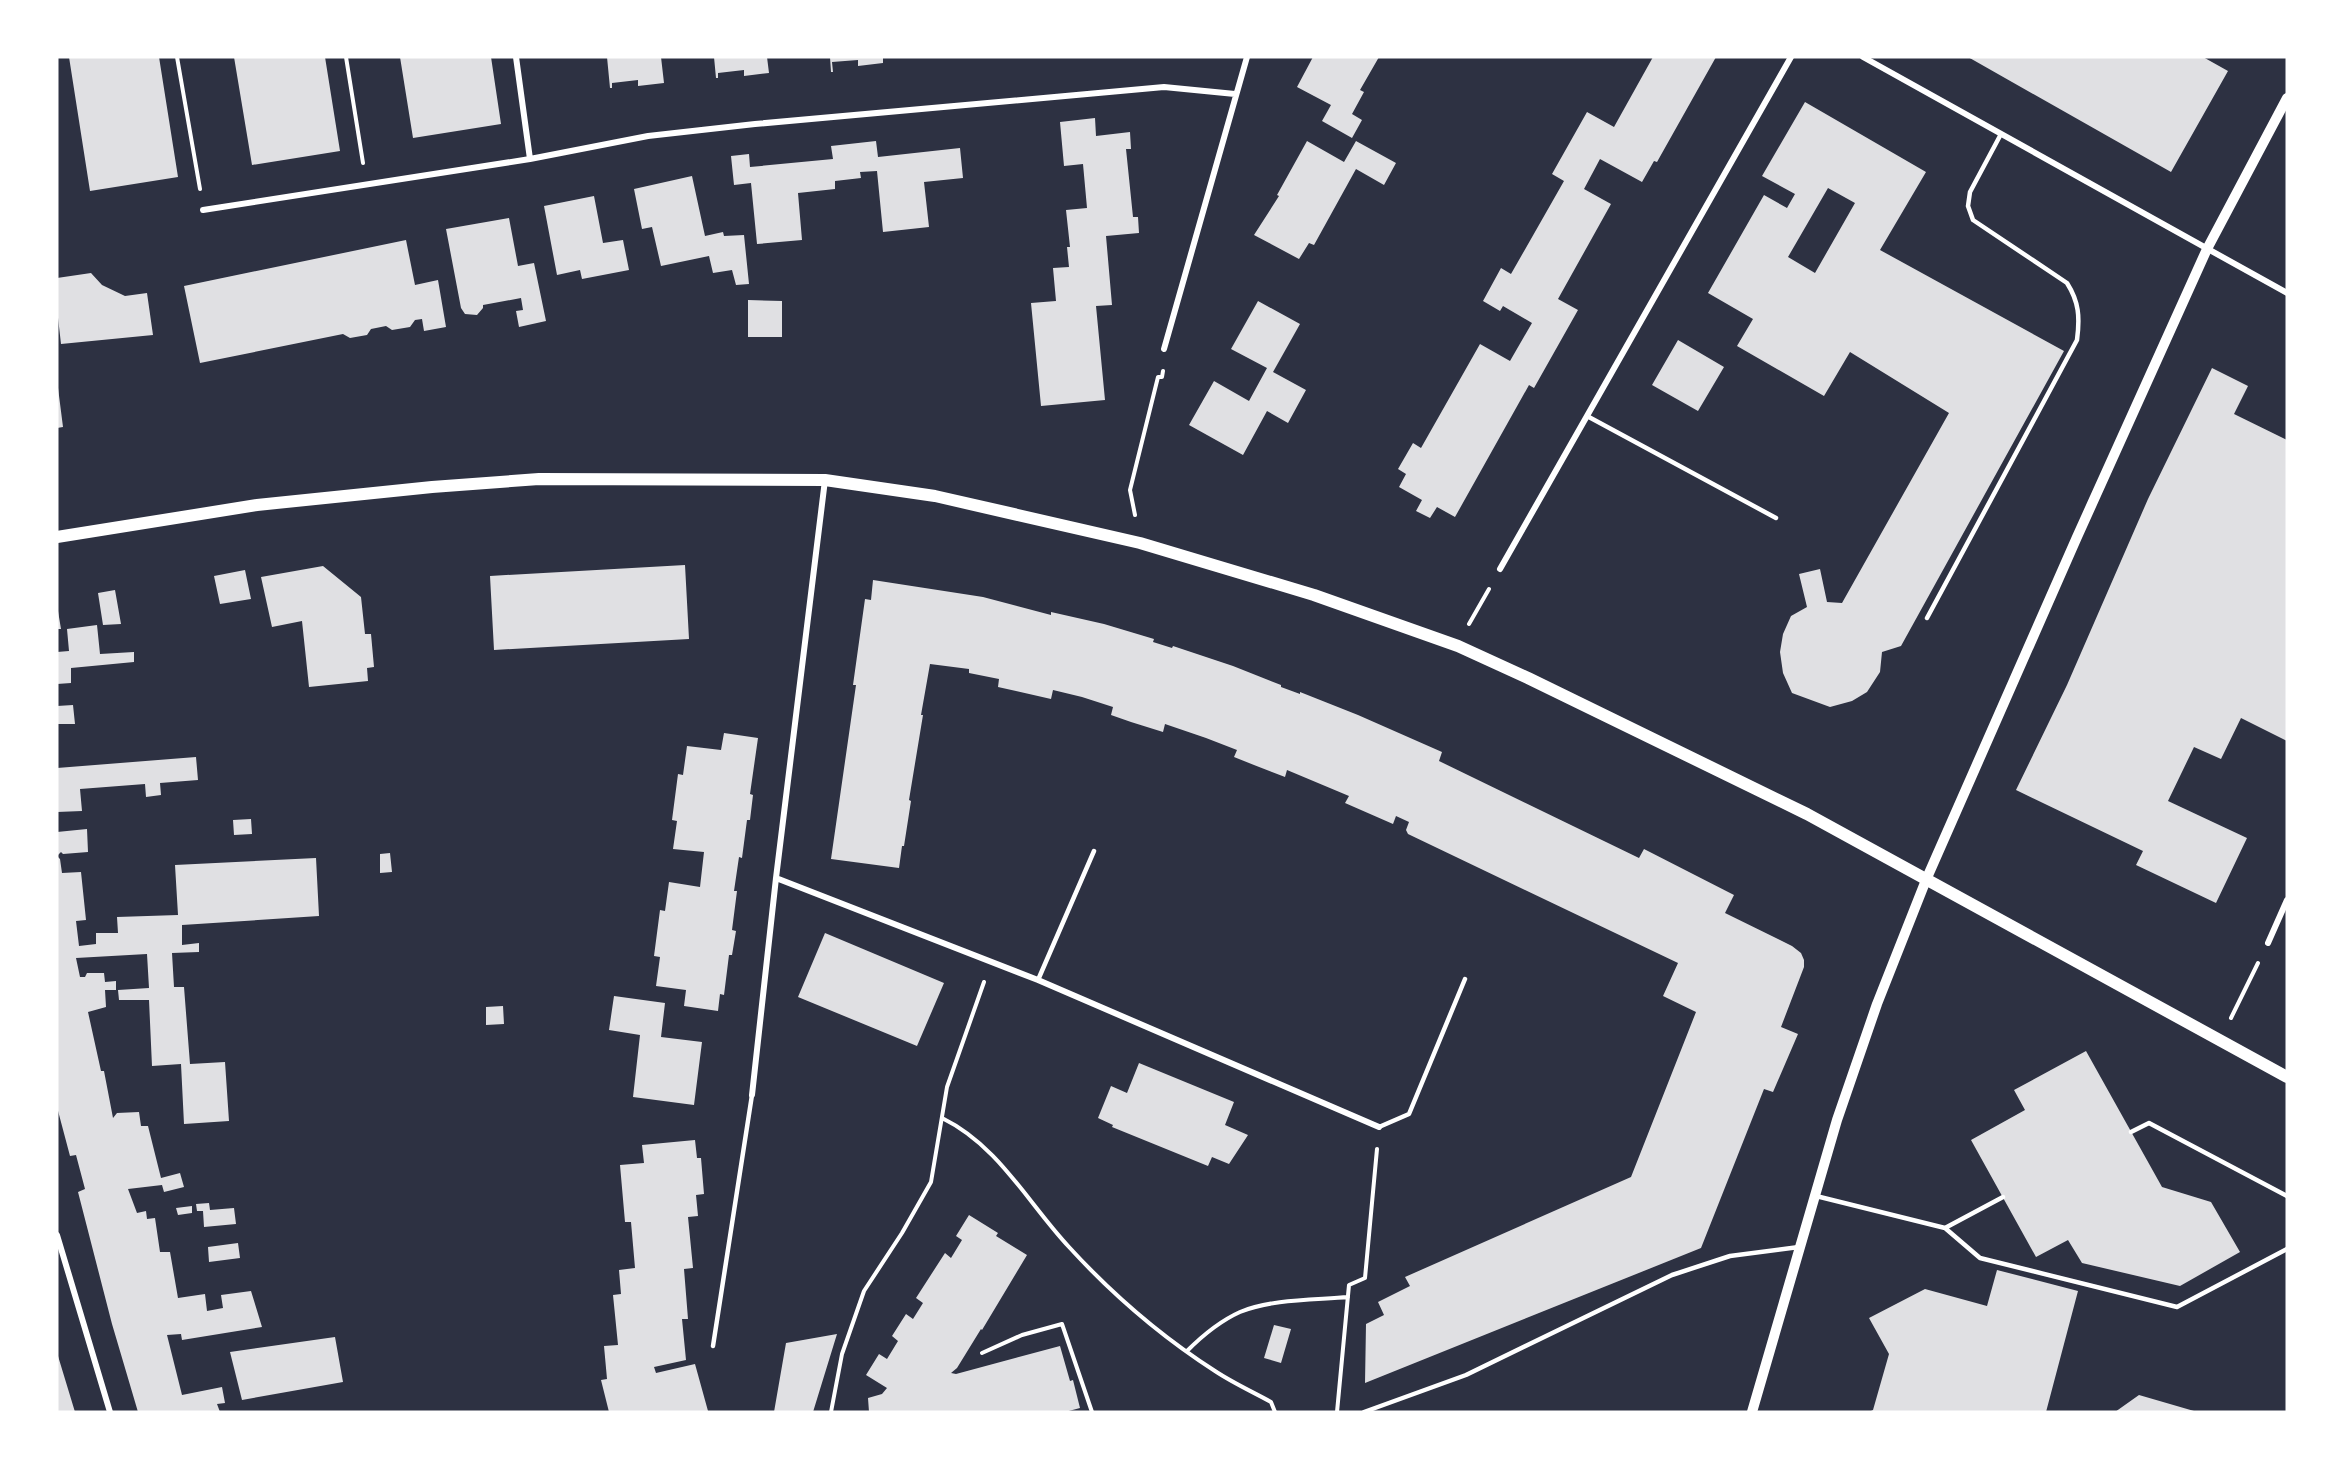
<svg xmlns="http://www.w3.org/2000/svg" width="2344" height="1469" font-family="Inter,sans-serif">
<rect width="100%" height="100%" fill="#2d3142"/>
<!-- building -->
<path fill="#e0e0e3" fill-rule="evenodd" d="M 69,57 L 159,57 L 178,177 L 90,191 Z
M 234,57 L 325,57 L 340,151 L 252,165 Z
M 400,57 L 491,57 L 501,124 L 413,138 Z
M 607,57 L 661,57 L 664,83 L 638,86 L 638,80 L 612,83 L 612,88 L 610,88 Z
M 714,57 L 767,57 L 769,73 L 744,76 L 744,70 L 718,73 L 718,78 L 716,78 Z
M 830,57 L 883,57 L 883,63 L 858,66 L 858,60 L 832,62 L 833,72 L 831,72 Z
M 1313,57 L 1379,57 L 1360,90 L 1364,92 L 1352,114 L 1362,120 L 1352,138 L 1322,121 L 1331,105 L 1297,87 Z
M 1653,57 L 1716,57 L 1657,162 L 1654,161 L 1642,182 L 1600,159 L 1584,189 L 1611,204 L 1558,299 L 1578,310 L 1534,388 L 1529,385 L 1455,517 L 1437,507 L 1430,518 L 1416,511 L 1422,500 L 1399,487 L 1406,474 L 1398,469 L 1413,443 L 1421,448 L 1480,344 L 1510,361 L 1532,323 L 1503,306 L 1500,311 L 1483,301 L 1501,268 L 1511,274 L 1564,181 L 1552,174 L 1587,112 L 1614,127 Z
M 1968,57 L 2203,57 L 2228,71 L 2171,172 Z
M 1805,102 L 1926,172 L 1880,250 L 2064,351 L 1901,646 L 1882,652 L 1880,672 L 1867,692 L 1852,701 L 1830,707 L 1792,693 L 1783,673 L 1780,652 L 1783,634 L 1791,616 L 1807,607 L 1799,574 L 1820,569 L 1827,602 L 1842,603 L 1949,413 L 1850,352 L 1824,396 L 1737,346 L 1753,319 L 1708,293 L 1764,195 L 1787,208 L 1795,194 L 1762,176 ZM 1828,188 L 1855,203 L 1815,273 L 1788,257 Z
M 1095,118 L 1096,136 L 1130,132 L 1131,149 L 1126,149 L 1133,217 L 1138,217 L 1139,233 L 1106,236 L 1112,305 L 1096,306 L 1105,400 L 1041,406 L 1031,303 L 1056,301 L 1053,268 L 1069,267 L 1067,247 L 1070,247 L 1066,210 L 1087,208 L 1083,164 L 1064,166 L 1060,122 Z
M 876,141 L 878,157 L 960,148 L 963,178 L 924,182 L 929,227 L 883,232 L 877,171 L 860,172 L 861,178 L 835,181 L 835,189 L 798,193 L 802,240 L 757,244 L 751,183 L 734,185 L 731,156 L 749,154 L 750,167 L 833,159 L 831,146 Z
M 1307,141 L 1344,162 L 1356,141 L 1396,163 L 1384,185 L 1356,169 L 1314,245 L 1309,243 L 1299,259 L 1254,235 L 1279,196 L 1277,195 Z
M 692,176 L 705,236 L 723,232 L 724,236 L 744,235 L 749,284 L 736,285 L 732,270 L 713,273 L 709,256 L 661,266 L 652,227 L 642,229 L 634,189 Z
M 594,196 L 603,243 L 623,240 L 629,270 L 582,279 L 580,270 L 557,275 L 544,206 Z
M 509,218 L 518,266 L 534,263 L 546,321 L 519,327 L 516,311 L 523,310 L 521,298 L 483,305 L 483,308 L 477,315 L 465,314 L 461,308 L 446,229 Z
M 406,240 L 415,285 L 438,280 L 446,327 L 424,331 L 422,319 L 415,320 L 410,327 L 392,330 L 386,326 L 371,329 L 367,335 L 350,338 L 343,334 L 200,363 L 184,286 Z
M 91,273 L 102,285 L 125,296 L 147,293 L 153,335 L 61,344 L 57,309 L 57,278 Z
M 748,300 L 782,301 L 782,337 L 748,337 Z
M 1258,301 L 1300,324 L 1273,372 L 1306,390 L 1288,423 L 1267,411 L 1243,455 L 1189,425 L 1214,381 L 1249,401 L 1267,368 L 1231,349 Z
M 1678,340 L 1724,367 L 1698,411 L 1652,385 Z
M 2212,368 L 2248,386 L 2234,414 L 2287,440 L 2287,741 L 2241,718 L 2221,759 L 2194,747 L 2168,801 L 2247,838 L 2216,903 L 2136,865 L 2143,851 L 2016,790 L 2067,685 L 2148,499 Z
M 57,380 L 63,427 L 57,428 Z
M 685,565 L 689,639 L 494,650 L 490,576 Z
M 323,566 L 361,597 L 365,634 L 371,634 L 374,667 L 367,668 L 368,681 L 309,687 L 302,621 L 272,627 L 261,577 Z
M 245,570 L 251,599 L 220,604 L 214,576 Z
M 873,580 L 983,597 L 1051,615 L 1051,612 L 1104,624 L 1154,639 L 1153,642 L 1172,648 L 1173,646 L 1233,666 L 1281,685 L 1281,687 L 1300,694 L 1300,692 L 1358,715 L 1442,752 L 1439,761 L 1639,858 L 1644,849 L 1734,895 L 1725,913 L 1792,946 L 1801,953 L 1804,960 L 1804,967 L 1781,1027 L 1798,1034 L 1773,1092 L 1764,1089 L 1701,1248 L 1365,1383 L 1366,1324 L 1384,1315 L 1378,1302 L 1410,1286 L 1405,1277 L 1631,1177 L 1696,1012 L 1663,996 L 1678,963 L 1408,834 L 1406,830 L 1409,822 L 1396,816 L 1393,824 L 1345,803 L 1349,796 L 1287,770 L 1285,777 L 1254,765 L 1234,757 L 1237,750 L 1206,738 L 1165,724 L 1163,732 L 1131,722 L 1111,715 L 1113,707 L 1082,697 L 1053,690 L 1051,699 L 1016,691 L 998,687 L 999,679 L 969,673 L 969,669 L 930,664 L 921,715 L 923,715 L 909,800 L 911,801 L 904,846 L 902,846 L 899,868 L 831,859 L 856,685 L 853,685 L 865,599 L 871,600 Z
M 115,590 L 121,624 L 103,625 L 98,593 Z
M 57,611 L 58,611 L 61,629 L 57,629 Z
M 97,625 L 100,654 L 134,652 L 134,662 L 71,668 L 71,683 L 57,684 L 57,652 L 69,651 L 67,629 Z
M 73,705 L 75,724 L 57,724 L 57,706 Z
M 724,733 L 758,738 L 750,794 L 753,795 L 750,820 L 747,820 L 742,858 L 739,857 L 734,891 L 737,891 L 732,930 L 736,931 L 732,955 L 729,955 L 724,995 L 720,994 L 718,1011 L 684,1006 L 686,990 L 656,986 L 660,957 L 654,956 L 660,910 L 665,911 L 669,882 L 700,887 L 704,852 L 673,849 L 677,821 L 672,820 L 678,774 L 683,775 L 687,746 L 721,750 Z
M 196,757 L 198,780 L 160,783 L 161,795 L 146,797 L 145,784 L 80,789 L 82,811 L 57,812 L 57,768 Z
M 251,819 L 252,834 L 234,835 L 233,820 Z
M 87,829 L 88,852 L 63,854 L 61,852 L 57,856 L 60,859 L 62,873 L 81,872 L 86,920 L 76,921 L 79,946 L 96,944 L 96,933 L 118,933 L 117,917 L 178,915 L 175,865 L 316,858 L 319,916 L 182,925 L 182,945 L 199,943 L 199,952 L 172,953 L 174,987 L 184,987 L 190,1064 L 225,1062 L 229,1121 L 184,1124 L 181,1064 L 152,1066 L 149,1000 L 119,1000 L 118,990 L 149,988 L 147,954 L 76,958 L 80,977 L 85,977 L 87,973 L 104,973 L 105,982 L 116,981 L 116,990 L 105,990 L 106,1007 L 88,1012 L 101,1071 L 104,1071 L 113,1118 L 117,1113 L 139,1112 L 141,1126 L 148,1126 L 161,1178 L 180,1173 L 184,1187 L 164,1192 L 162,1185 L 128,1189 L 137,1213 L 146,1211 L 147,1219 L 155,1218 L 160,1252 L 170,1252 L 178,1298 L 205,1294 L 207,1311 L 223,1308 L 221,1295 L 251,1291 L 262,1327 L 182,1340 L 181,1334 L 167,1335 L 182,1395 L 222,1387 L 225,1403 L 217,1404 L 220,1412 L 138,1412 L 112,1324 L 78,1192 L 85,1189 L 76,1155 L 70,1156 L 57,1107 L 57,832 Z
M 390,853 L 392,872 L 380,873 L 380,854 Z
M 825,933 L 944,983 L 917,1046 L 798,997 Z
M 614,996 L 665,1003 L 661,1037 L 702,1042 L 694,1105 L 633,1097 L 640,1035 L 609,1030 Z
M 503,1006 L 504,1024 L 486,1025 L 486,1007 Z
M 2086,1051 L 2162,1187 L 2211,1202 L 2240,1252 L 2180,1286 L 2082,1263 L 2068,1240 L 2036,1257 L 1971,1140 L 2025,1110 L 2014,1090 Z
M 1139,1063 L 1234,1102 L 1225,1125 L 1248,1135 L 1229,1164 L 1212,1157 L 1208,1166 L 1112,1127 L 1113,1125 L 1098,1118 L 1111,1086 L 1127,1093 Z
M 695,1140 L 697,1158 L 701,1158 L 704,1194 L 696,1195 L 698,1216 L 688,1217 L 693,1268 L 684,1269 L 688,1319 L 682,1319 L 686,1360 L 654,1367 L 656,1373 L 695,1364 L 708,1411 L 609,1412 L 601,1380 L 607,1379 L 604,1346 L 618,1345 L 613,1295 L 621,1294 L 619,1270 L 635,1268 L 631,1222 L 625,1222 L 620,1165 L 644,1163 L 642,1145 Z
M 209,1203 L 210,1210 L 234,1208 L 236,1224 L 204,1227 L 203,1211 L 197,1211 L 196,1204 Z
M 192,1206 L 192,1213 L 178,1215 L 176,1208 Z
M 969,1215 L 998,1233 L 996,1236 L 1027,1255 L 982,1330 L 981,1329 L 957,1368 L 951,1373 L 956,1374 L 1060,1346 L 1070,1381 L 1073,1380 L 1080,1408 L 1065,1412 L 869,1412 L 868,1398 L 882,1394 L 887,1388 L 866,1375 L 879,1354 L 887,1359 L 898,1341 L 892,1336 L 906,1314 L 913,1319 L 923,1303 L 916,1298 L 945,1253 L 951,1258 L 962,1240 L 956,1236 Z
M 238,1243 L 240,1258 L 209,1262 L 208,1247 Z
M 1997,1270 L 2078,1291 L 2046,1412 L 1869,1412 L 1873,1410 L 1889,1354 L 1869,1318 L 1925,1289 L 1987,1306 Z
M 1274,1325 L 1291,1329 L 1281,1363 L 1264,1358 Z
M 837,1334 L 813,1412 L 774,1412 L 786,1343 Z
M 335,1337 L 343,1382 L 242,1400 L 230,1352 Z
M 57,1356 L 58,1356 L 75,1412 L 57,1412 Z
M 2139,1395 L 2194,1411 L 2194,1412 L 2115,1412 Z"/>
<g fill="none" stroke-linecap="round" stroke-linejoin="round">
<!-- path -->
<path stroke="#fff" stroke-width="4" d="M 177,57 L 200,189
M 346,57 L 363,163
M 1135,515 L 1130,490 L 1158,377 L 1162,377 L 1163,371
M 1469,624 L 1489,589
M 2231,1018 L 2258,963
M 942,1118 C 999,1146 1027,1202 1069,1247 C 1112,1294 1162,1337 1215,1371 C 1233,1383 1253,1392 1271,1402 L 1275,1412
M 1187,1351 C 1203,1335 1220,1321 1240,1312 C 1271,1299 1315,1300 1348,1297
M 982,1353 L 1022,1335 L 1062,1324 L 1092,1412
M 831,1412 L 842,1354 L 864,1291 L 902,1233 L 931,1182 L 947,1087 L 984,982
M 1337,1412 L 1349,1285 L 1365,1278 L 1377,1149"/>
<!-- service -->
<path stroke="#fff" stroke-width="4.5" d="M 1587,416 L 1776,518
M 1927,618 L 2077,340 C 2080,317 2079,302 2067,283 L 1973,220 L 1968,206 L 1970,192 L 2001,134
M 1038,980 L 1094,851
M 1379,1127 L 1409,1114 L 1465,979
M 2131,1132 L 2149,1123 L 2287,1196
M 1816,1196 L 1945,1228 L 2003,1197
M 1945,1228 L 1980,1258 L 2177,1307 L 2287,1249
M 713,1346 L 752,1095
M 1364,1412 L 1466,1375 L 1672,1275 L 1730,1256 L 1799,1247"/>
<!-- minor -->
<path stroke="#fff" stroke-width="6" d="M 516,57 L 530,159
M 1863,57 L 2287,293
M 203,210 L 530,159 L 648,136 L 755,124 L 1164,87 L 1235,94
M 1164,349 L 1247,57
M 1500,569 L 1791,57
M 776,878 L 1038,980 L 1379,1127
M 2268,943 L 2287,900
M 752,1095 L 776,878 L 825,480
M 57,1235 L 110,1412"/>
<!-- tertiary -->
<path stroke="#fff" stroke-width="10" d="M 1752,1412 L 1837,1120 L 1877,1004 L 1926,880 L 2077,537 L 2207,249 L 2287,98"/>
<!-- secondary -->
<path stroke="#fff" stroke-width="12" d="M 57,537 L 257,505 L 432,487 L 539,479 L 825,480 L 935,496 L 1140,543 L 1314,595 L 1458,646 L 1528,678 L 1807,814 L 2287,1077"/>
</g>
<!-- border -->
<rect width="2344" height="1469" fill="none" stroke="#ffffff" stroke-width="117"/>
</svg>
